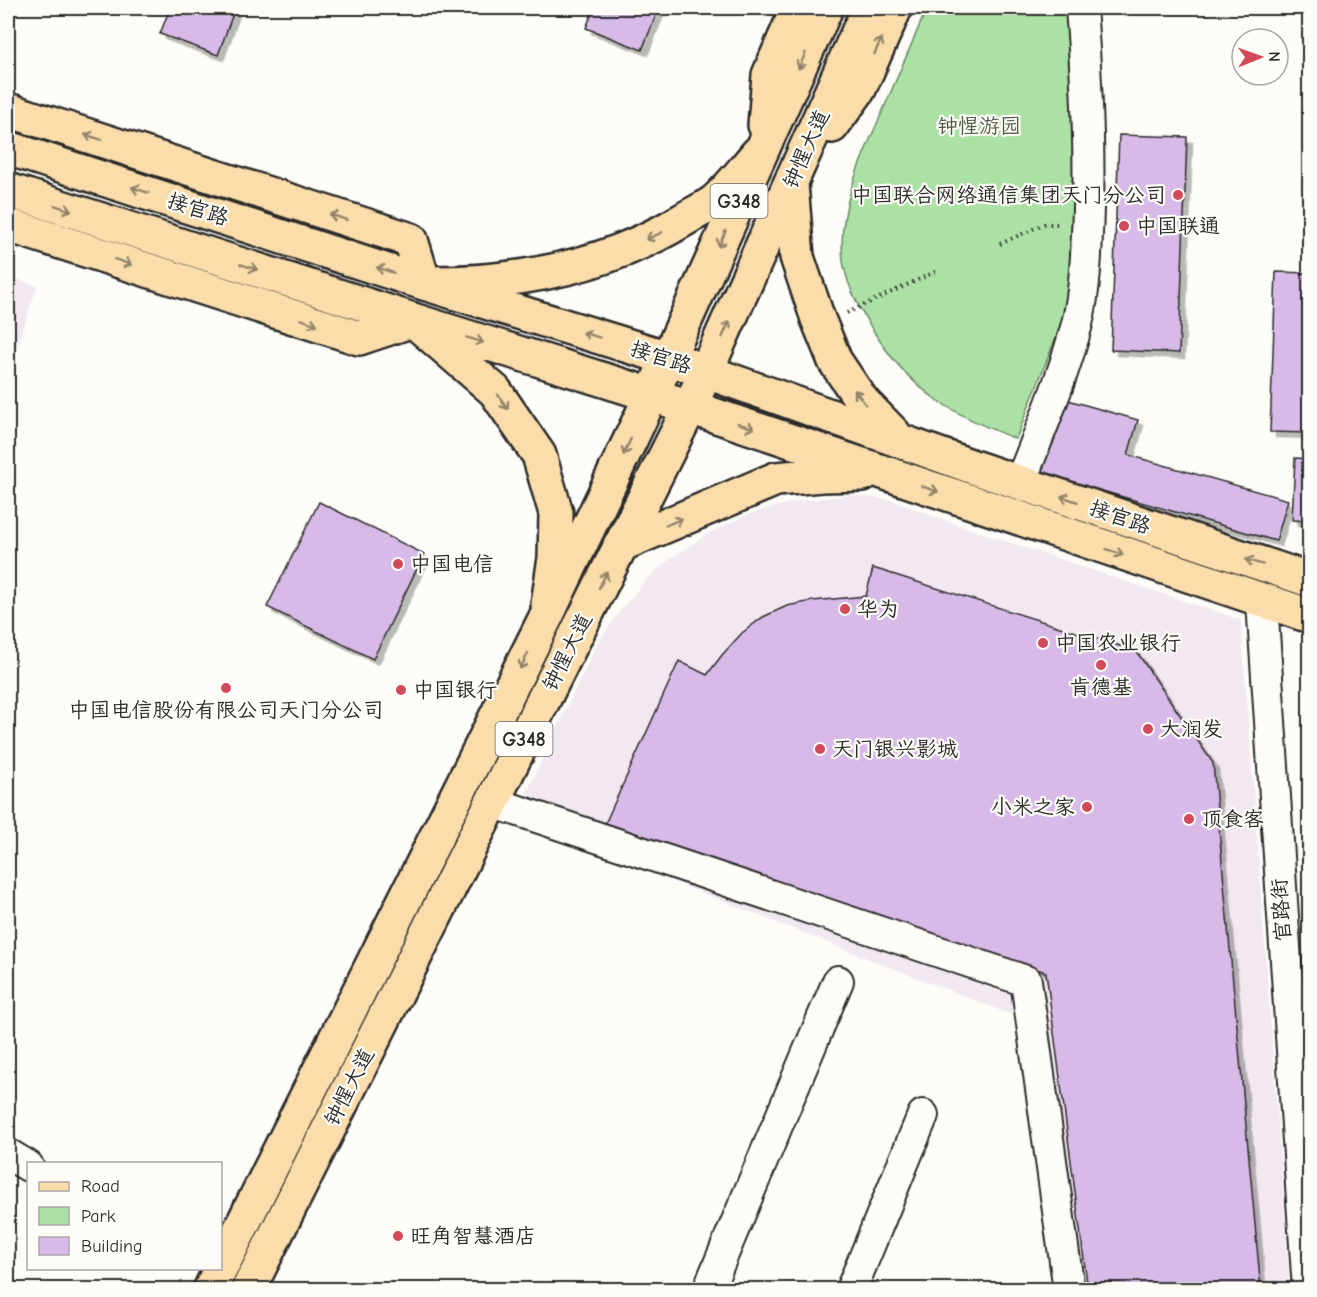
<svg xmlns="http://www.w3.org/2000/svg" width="1317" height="1297" font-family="'Comic Neue','LXGW WenKai TC',sans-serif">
<defs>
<filter id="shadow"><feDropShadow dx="5.5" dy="5.5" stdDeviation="0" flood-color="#0004"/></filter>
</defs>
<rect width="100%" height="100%" fill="#fdfcf7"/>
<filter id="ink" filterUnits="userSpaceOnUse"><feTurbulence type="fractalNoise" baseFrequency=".0167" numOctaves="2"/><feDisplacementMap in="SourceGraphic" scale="12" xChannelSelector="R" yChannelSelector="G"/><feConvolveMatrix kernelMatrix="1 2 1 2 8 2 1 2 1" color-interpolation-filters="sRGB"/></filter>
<g filter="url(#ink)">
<!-- built -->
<path fill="#f2e8f2" d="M 8,276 L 37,286 L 8,375 Z
M 851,495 L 891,500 L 949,522 L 1241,620 L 1290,1289 L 1082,1289 L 1047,1029 L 514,819 L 595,648 L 618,613 L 645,581 L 671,558 L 707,534 L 749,514 L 797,501 Z"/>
<!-- green -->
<path fill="#abe1a4" stroke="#6b8668" stroke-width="1.5" d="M 927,8 L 1067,8 L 1076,159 L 1072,264 L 1065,310 L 1058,332 L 1016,439 C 954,415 913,393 876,335 C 862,313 847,288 843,261 C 837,207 863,155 884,108 C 898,75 913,41 927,8 Z"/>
<!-- building -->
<path fill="#d8bae8" stroke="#2b2b2b" stroke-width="1.5" filter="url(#shadow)" d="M 170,8 L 235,8 L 218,55 L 160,34 Z
M 594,8 L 659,8 L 642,50 L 586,28 Z
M 1119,135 L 1187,137 L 1179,353 L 1111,350 Z
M 1276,272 L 1310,273 L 1310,433 L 1270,432 Z
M 1061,398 L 1138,420 L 1128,455 L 1288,500 L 1276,541 L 1040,473 Z
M 1295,458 L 1310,459 L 1310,521 L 1292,520 Z
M 319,502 L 424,554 L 373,659 L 267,607 Z
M 873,568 L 1136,651 L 1213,763 L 1261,1290 L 1088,1290 L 1046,972 L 604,826 L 679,661 L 707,675 L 722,655 L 742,633 L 763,617 L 787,606 L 812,601 L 866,596 Z"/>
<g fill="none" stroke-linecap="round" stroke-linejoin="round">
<!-- minor casing -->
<g stroke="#2b2b2b" stroke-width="34">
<path id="minor" d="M 1020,483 C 1040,431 1063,378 1077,324 C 1084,296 1086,264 1087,234 C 1091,158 1087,83 1081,8
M 1262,602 L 1308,1290
M 492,802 L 1026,981 L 1069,1290
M 8,1154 L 28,1166
M 708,1290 L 838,981
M 851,1290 L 923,1115"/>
</g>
<!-- major casing -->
<g stroke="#2b2b2b" stroke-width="38">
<path id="major" d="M 8,110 L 411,240 L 424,283 C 514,284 606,267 683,220 C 693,214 706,208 715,201 C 731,187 744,169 758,153
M 8,148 L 424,283 L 668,358 L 973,467 L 1310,580
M 791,184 L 797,257 L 818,319 L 835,361 L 862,401 L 894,434
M 8,190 L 413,320 L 690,407 L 1310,616
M 8,225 L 359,338 L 413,320 L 495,391 L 539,455 L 556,513 L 555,558 L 548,604
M 620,545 L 776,479 L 822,475 L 863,474"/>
</g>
<!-- highway casing -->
<g stroke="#2b2b2b" stroke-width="38">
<path id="highway" d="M 765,125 L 769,75 L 798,8
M 832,126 L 859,89 L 895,8
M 210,1290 L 547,615 L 652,394 L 826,8
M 248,1290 L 690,407 L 869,8"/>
</g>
<!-- path -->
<path stroke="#2b2b2b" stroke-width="4" stroke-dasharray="1.5 4.5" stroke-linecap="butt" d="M 1000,244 L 1044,224 L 1061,224
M 847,313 L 939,270"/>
<!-- minor -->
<use href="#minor" stroke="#fdfcf7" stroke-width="30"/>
<!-- major -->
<use href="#major" stroke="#faddab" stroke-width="33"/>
<!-- highway -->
<use href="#highway" stroke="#faddab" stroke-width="33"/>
</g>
<!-- one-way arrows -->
<defs><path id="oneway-shaft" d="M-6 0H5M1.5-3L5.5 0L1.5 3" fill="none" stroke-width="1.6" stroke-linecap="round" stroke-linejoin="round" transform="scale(1.5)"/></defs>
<g stroke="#92846b">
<use href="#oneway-shaft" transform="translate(878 46) rotate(-66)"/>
<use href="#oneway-shaft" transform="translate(802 61) rotate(114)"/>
<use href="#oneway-shaft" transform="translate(93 137) rotate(-162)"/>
<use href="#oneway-shaft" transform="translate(140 190) rotate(-162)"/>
<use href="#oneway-shaft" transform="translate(63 208) rotate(18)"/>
<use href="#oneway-shaft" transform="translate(338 217) rotate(-162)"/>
<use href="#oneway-shaft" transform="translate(654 236) rotate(156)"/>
<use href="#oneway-shaft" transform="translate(722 239) rotate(114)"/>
<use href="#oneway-shaft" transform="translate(123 262) rotate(18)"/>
<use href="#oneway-shaft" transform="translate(249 267) rotate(18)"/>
<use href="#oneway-shaft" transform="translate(385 270) rotate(-162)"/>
<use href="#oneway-shaft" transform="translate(309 322) rotate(18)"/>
<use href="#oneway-shaft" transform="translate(726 329) rotate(-66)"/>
<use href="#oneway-shaft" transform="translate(591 335) rotate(-163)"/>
<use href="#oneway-shaft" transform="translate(475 340) rotate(17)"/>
<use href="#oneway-shaft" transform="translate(860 397) rotate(-127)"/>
<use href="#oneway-shaft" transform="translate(503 402) rotate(55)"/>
<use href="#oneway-shaft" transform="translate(746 426) rotate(19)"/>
<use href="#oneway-shaft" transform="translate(627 447) rotate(115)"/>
<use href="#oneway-shaft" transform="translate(930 489) rotate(19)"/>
<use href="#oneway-shaft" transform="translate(1069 499) rotate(-161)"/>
<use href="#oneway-shaft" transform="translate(674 522) rotate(-23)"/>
<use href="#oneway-shaft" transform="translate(1115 552) rotate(19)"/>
<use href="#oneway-shaft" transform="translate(1254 562) rotate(-163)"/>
<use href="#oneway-shaft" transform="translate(603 580) rotate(-63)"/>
<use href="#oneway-shaft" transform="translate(524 661) rotate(116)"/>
</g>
</g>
<!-- markers -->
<g fill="#d1495b" stroke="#fdfcf7" stroke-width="2">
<circle cx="1178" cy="195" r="6"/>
<circle cx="1124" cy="226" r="6"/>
<circle cx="398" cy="564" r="6"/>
<circle cx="845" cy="609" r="6"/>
<circle cx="1043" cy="643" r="6"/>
<circle cx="1101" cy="665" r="6"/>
<circle cx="226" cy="688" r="6"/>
<circle cx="401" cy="690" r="6"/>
<circle cx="1148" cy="729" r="6"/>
<circle cx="820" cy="749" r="6"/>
<circle cx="1087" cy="807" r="6"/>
<circle cx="1189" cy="819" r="6"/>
<circle cx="398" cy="1236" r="6"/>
</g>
<g text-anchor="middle" stroke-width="4.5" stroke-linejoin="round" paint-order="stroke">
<!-- shield labels -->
<g fill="#fdfcf7" stroke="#6a6a68" stroke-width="1.5">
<rect x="710.5" y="184" width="57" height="34" rx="4.5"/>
<rect x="495.5" y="722" width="57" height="34" rx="4.5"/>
</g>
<g font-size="20" font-weight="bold" fill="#2b2b2b">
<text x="739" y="208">G348</text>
<text x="524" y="746">G348</text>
</g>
<!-- park labels -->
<g font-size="21" fill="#4b5849" stroke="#fdfcf7">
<text x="979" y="133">钟惺游园</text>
</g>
<!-- street labels -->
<g font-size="21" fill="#2b2b2b" stroke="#fdfcf7">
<text transform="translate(806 149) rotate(-66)" y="7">钟惺大道</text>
<text transform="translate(198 209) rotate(18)" y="7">接官路</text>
<text transform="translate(661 357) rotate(18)" y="7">接官路</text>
<text transform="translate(1120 517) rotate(19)" y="7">接官路</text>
<text transform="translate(567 652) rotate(-63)" y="7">钟惺大道</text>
<text transform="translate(1281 910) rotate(-94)" y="7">官路街</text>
<text transform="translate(349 1087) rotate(-63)" y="7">钟惺大道</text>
</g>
<!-- poi labels -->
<g font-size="21" fill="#2b2b2b" stroke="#fdfcf7" text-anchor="start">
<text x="1166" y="202" text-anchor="end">中国联合网络通信集团天门分公司</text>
<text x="1136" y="233">中国联通</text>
<text x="410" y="571">中国电信</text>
<text x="857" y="616">华为</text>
<text x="1055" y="650">中国农业银行</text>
<text x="1101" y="694" text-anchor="middle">肯德基</text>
<text x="413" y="697">中国银行</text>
<text x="226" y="717" text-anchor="middle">中国电信股份有限公司天门分公司</text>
<text x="1160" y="736">大润发</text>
<text x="832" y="756">天门银兴影城</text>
<text x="1075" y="814" text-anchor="end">小米之家</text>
<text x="1201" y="826">顶食客</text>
<text x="410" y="1243">旺角智慧酒店</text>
</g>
</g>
<!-- margin -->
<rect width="1317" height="1297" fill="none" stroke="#fdfcf7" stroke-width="30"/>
<rect x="15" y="15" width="1287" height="1267" fill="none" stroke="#2b2b2b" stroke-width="2" filter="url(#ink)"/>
<!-- legend -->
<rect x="27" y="1162" width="195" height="108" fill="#fdfcf7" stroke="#a9a8a5" stroke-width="1.5"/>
<rect x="39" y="1182" width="30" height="9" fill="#faddab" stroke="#a9a8a5" stroke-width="1.5"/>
<text x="81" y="1192" font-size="18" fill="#2b2b2b">Road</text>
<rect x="39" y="1207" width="30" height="18" fill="#abe1a4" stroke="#a9a8a5" stroke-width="1.5"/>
<text x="81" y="1222" font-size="18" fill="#2b2b2b">Park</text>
<rect x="39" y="1237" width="30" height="18" fill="#d8bae8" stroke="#a9a8a5" stroke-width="1.5"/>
<text x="81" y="1252" font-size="18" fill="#2b2b2b">Building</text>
<!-- north arrow -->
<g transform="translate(1260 57) rotate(89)"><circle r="28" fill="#fdfcf7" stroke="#a9a8a5" stroke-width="1.5"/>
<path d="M0-4.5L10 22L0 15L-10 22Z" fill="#d1495b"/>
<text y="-9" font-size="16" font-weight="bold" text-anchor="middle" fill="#2b2b2b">N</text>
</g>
</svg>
